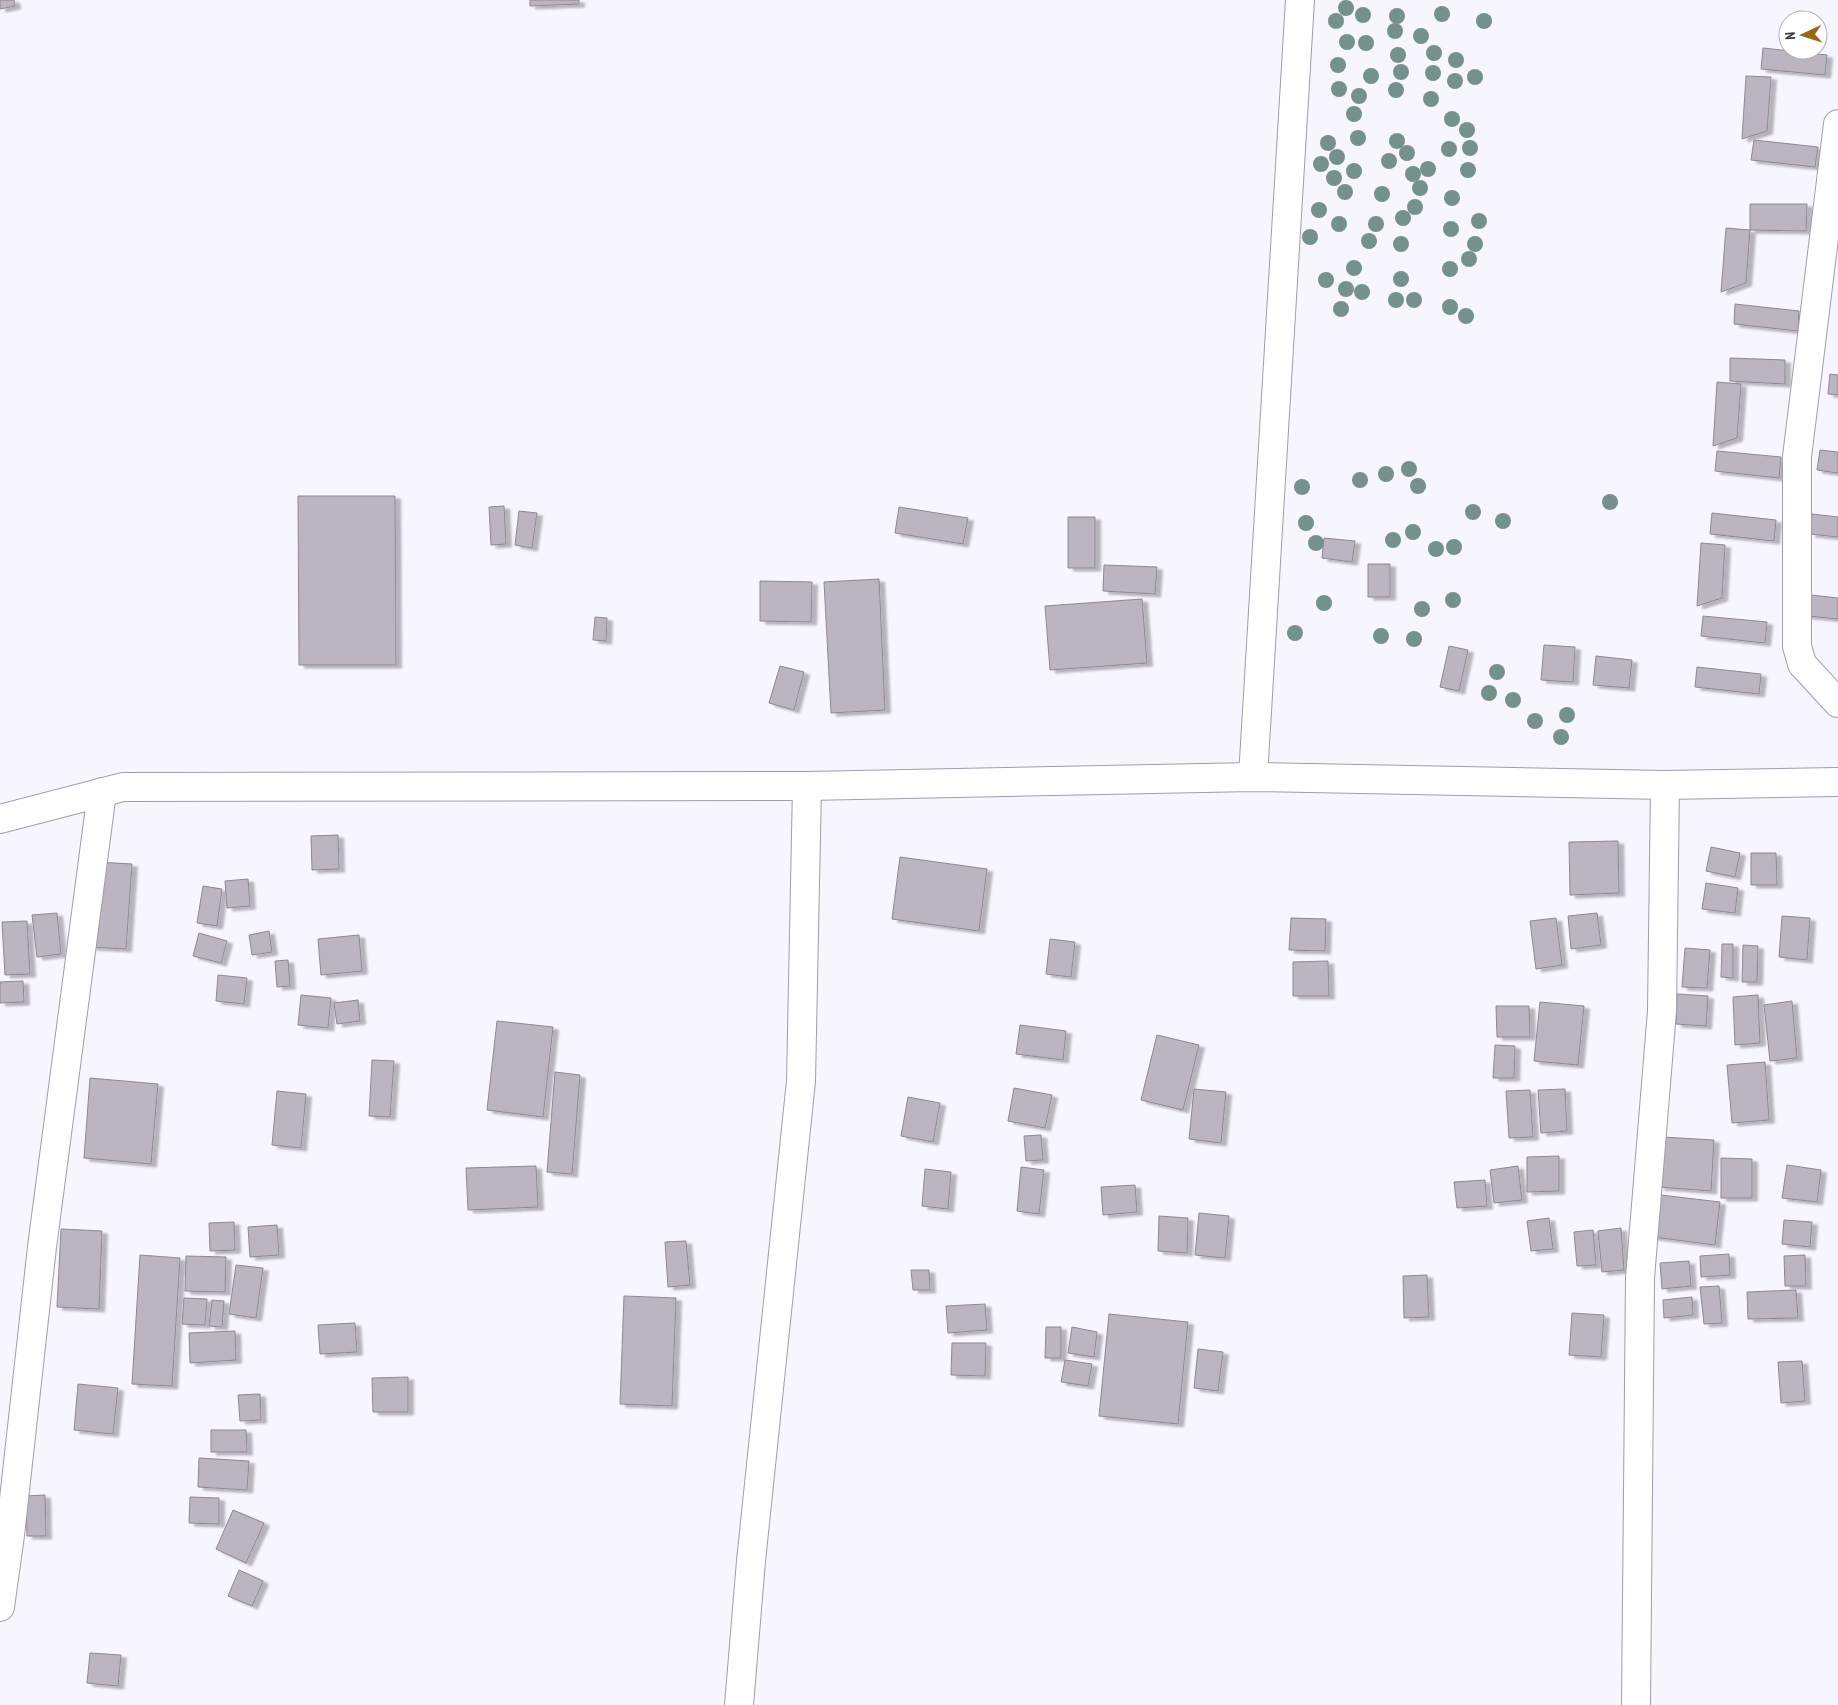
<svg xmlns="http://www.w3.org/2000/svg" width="1838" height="1705" font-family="'PT Sans Narrow',sans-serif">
<defs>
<filter id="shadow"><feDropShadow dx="5.5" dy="3" stdDeviation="1" flood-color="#0004"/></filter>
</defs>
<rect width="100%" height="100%" fill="#f7f5fd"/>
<!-- building -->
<path fill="#bbb4c1" stroke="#8e8794" filter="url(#shadow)" d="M 0,0 L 14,0 L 15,6 L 0,9 Z
M 530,0 L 579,0 L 579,4 L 530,6 Z
M 1763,48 L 1827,55 L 1825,75 L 1761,69 Z
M 1746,76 L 1771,77 L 1767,131 L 1742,139 Z
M 1754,140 L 1818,147 L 1815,167 L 1751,160 Z
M 1750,204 L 1807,204 L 1806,231 L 1750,230 Z
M 1726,228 L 1750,230 L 1746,283 L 1721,292 Z
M 1735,304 L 1799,311 L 1798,331 L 1734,324 Z
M 1730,358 L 1785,360 L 1785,384 L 1730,381 Z
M 1830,374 L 1838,375 L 1838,395 L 1828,394 Z
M 1717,382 L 1741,384 L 1737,438 L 1713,446 Z
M 1820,450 L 1838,452 L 1838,473 L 1817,470 Z
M 1717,451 L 1781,457 L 1779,478 L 1715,471 Z
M 298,496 L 395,496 L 396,665 L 299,665 Z
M 504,506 L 506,544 L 491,545 L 489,507 Z
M 899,507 L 968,518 L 963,544 L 895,533 Z
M 519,511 L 537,513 L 532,548 L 515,545 Z
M 1712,513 L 1776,520 L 1774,541 L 1710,534 Z
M 1812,514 L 1838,517 L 1838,537 L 1810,534 Z
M 1068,517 L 1095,517 L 1095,568 L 1068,568 Z
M 1324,538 L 1355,541 L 1352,562 L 1322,558 Z
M 1701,543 L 1725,545 L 1722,598 L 1697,606 Z
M 1368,564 L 1390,564 L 1390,597 L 1368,597 Z
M 1104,565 L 1157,567 L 1155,594 L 1103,591 Z
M 879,579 L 885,710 L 831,713 L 824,582 Z
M 760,581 L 812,582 L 811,622 L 760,621 Z
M 1802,594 L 1838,598 L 1838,619 L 1799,615 Z
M 1142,599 L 1147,663 L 1050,670 L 1045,606 Z
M 1703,616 L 1767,622 L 1765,643 L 1701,636 Z
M 595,617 L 607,618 L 606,641 L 593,640 Z
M 1544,645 L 1575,647 L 1573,682 L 1541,680 Z
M 1449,646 L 1468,650 L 1459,691 L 1440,687 Z
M 1596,656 L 1632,660 L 1629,688 L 1593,685 Z
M 780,666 L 804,672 L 794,710 L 769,703 Z
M 1697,667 L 1761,674 L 1759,694 L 1695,687 Z
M 338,835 L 339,869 L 312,870 L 311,836 Z
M 1618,841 L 1619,893 L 1570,895 L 1569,842 Z
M 1711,847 L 1740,853 L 1735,877 L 1706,871 Z
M 1751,853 L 1776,853 L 1777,885 L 1751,885 Z
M 900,857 L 987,869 L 979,931 L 892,919 Z
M 97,862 L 132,864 L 126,949 L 91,947 Z
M 248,879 L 250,906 L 227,908 L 225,881 Z
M 1706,883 L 1738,888 L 1735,913 L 1702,909 Z
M 203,886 L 222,889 L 217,926 L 197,923 Z
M 57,913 L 61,954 L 37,957 L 32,915 Z
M 1597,913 L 1601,945 L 1571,949 L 1568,916 Z
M 1782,916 L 1810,918 L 1807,960 L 1779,957 Z
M 1291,918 L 1326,919 L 1325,951 L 1289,950 Z
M 1556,918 L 1562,965 L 1536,969 L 1530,921 Z
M 27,921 L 30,974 L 5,975 L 2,922 Z
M 269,931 L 272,952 L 252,955 L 249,935 Z
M 199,933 L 227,941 L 221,963 L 193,956 Z
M 359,935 L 362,971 L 321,975 L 318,939 Z
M 1050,939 L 1075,942 L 1071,977 L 1046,974 Z
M 1722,944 L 1733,944 L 1733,978 L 1721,977 Z
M 1743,945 L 1758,946 L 1757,982 L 1742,982 Z
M 1685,948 L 1710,950 L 1707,988 L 1682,987 Z
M 288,960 L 290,986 L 277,987 L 275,961 Z
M 1328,961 L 1329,996 L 1293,996 L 1293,962 Z
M 218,975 L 247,978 L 244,1004 L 216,1001 Z
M 23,981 L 24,1002 L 0,1003 L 0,982 Z
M 1677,994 L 1708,996 L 1706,1026 L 1676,1024 Z
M 301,995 L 331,998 L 328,1028 L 298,1025 Z
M 1758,995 L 1760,1043 L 1735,1045 L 1733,997 Z
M 358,1000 L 360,1021 L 337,1024 L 334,1003 Z
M 1792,1001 L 1797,1058 L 1770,1061 L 1764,1005 Z
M 1540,1002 L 1584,1006 L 1578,1065 L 1534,1061 Z
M 1496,1006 L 1529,1006 L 1530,1037 L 1497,1037 Z
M 497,1021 L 553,1027 L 543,1117 L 487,1110 Z
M 1020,1025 L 1066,1031 L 1063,1060 L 1016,1054 Z
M 1157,1035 L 1199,1045 L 1183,1110 L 1141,1100 Z
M 1495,1045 L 1515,1046 L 1514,1078 L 1493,1078 Z
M 372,1060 L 394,1061 L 390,1117 L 369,1116 Z
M 1765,1062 L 1769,1120 L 1732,1123 L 1727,1065 Z
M 555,1072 L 580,1075 L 572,1174 L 547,1172 Z
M 90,1078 L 158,1084 L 151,1164 L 84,1158 Z
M 1014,1088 L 1052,1095 L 1045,1128 L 1008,1121 Z
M 1194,1089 L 1226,1092 L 1221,1143 L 1189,1139 Z
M 1565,1089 L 1567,1131 L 1541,1133 L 1538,1090 Z
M 1530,1090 L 1533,1137 L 1509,1138 L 1506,1091 Z
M 277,1091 L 306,1094 L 301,1148 L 272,1145 Z
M 908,1097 L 940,1103 L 933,1142 L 901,1136 Z
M 1041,1135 L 1043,1160 L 1026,1161 L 1024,1136 Z
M 1662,1137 L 1714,1140 L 1711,1191 L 1659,1187 Z
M 1559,1156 L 1559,1191 L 1527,1192 L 1527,1157 Z
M 1721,1158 L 1752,1159 L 1752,1198 L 1721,1198 Z
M 1787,1165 L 1821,1170 L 1817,1202 L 1782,1198 Z
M 536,1166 L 538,1207 L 468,1210 L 466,1168 Z
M 1518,1166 L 1522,1200 L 1494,1203 L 1490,1170 Z
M 1021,1167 L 1044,1170 L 1039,1214 L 1017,1211 Z
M 925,1169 L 951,1172 L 948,1209 L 922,1206 Z
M 1485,1180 L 1487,1206 L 1457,1208 L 1454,1182 Z
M 1135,1185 L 1137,1212 L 1103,1215 L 1101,1187 Z
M 1652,1194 L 1720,1202 L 1715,1245 L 1646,1236 Z
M 1199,1213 L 1229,1216 L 1225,1258 L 1195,1255 Z
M 1159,1216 L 1188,1218 L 1187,1253 L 1158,1251 Z
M 1549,1218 L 1553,1249 L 1531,1251 L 1527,1221 Z
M 1784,1220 L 1812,1222 L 1810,1247 L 1782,1244 Z
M 234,1222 L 235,1250 L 210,1251 L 209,1223 Z
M 277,1225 L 279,1255 L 250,1257 L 248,1227 Z
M 1621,1228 L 1624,1270 L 1602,1272 L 1598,1231 Z
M 61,1229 L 102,1231 L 99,1309 L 57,1307 Z
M 1593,1230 L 1596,1265 L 1577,1266 L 1574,1232 Z
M 686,1241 L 690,1285 L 668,1287 L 665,1242 Z
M 1729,1254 L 1730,1275 L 1701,1277 L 1700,1256 Z
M 140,1255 L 180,1258 L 172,1386 L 132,1384 Z
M 1805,1255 L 1806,1286 L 1785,1286 L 1784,1256 Z
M 186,1256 L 226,1257 L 225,1292 L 185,1291 Z
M 1689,1261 L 1691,1286 L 1662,1289 L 1660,1263 Z
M 236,1265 L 263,1268 L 256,1318 L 229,1314 Z
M 911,1270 L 929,1270 L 930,1290 L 913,1290 Z
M 1427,1275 L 1429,1317 L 1404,1318 L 1403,1276 Z
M 1719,1286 L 1722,1323 L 1704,1324 L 1700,1287 Z
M 1796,1290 L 1798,1318 L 1748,1319 L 1747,1292 Z
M 624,1296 L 676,1298 L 672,1406 L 620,1404 Z
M 1692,1297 L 1693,1315 L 1664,1318 L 1663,1300 Z
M 184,1298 L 207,1299 L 205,1325 L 182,1324 Z
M 212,1300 L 224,1301 L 222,1327 L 209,1326 Z
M 985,1304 L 987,1330 L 948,1333 L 946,1306 Z
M 1572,1313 L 1604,1315 L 1601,1357 L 1569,1355 Z
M 1109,1314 L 1188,1322 L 1178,1424 L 1099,1416 Z
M 355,1323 L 357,1352 L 320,1354 L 318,1325 Z
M 1046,1327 L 1061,1327 L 1061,1358 L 1045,1358 Z
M 1072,1327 L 1097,1332 L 1094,1357 L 1068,1353 Z
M 235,1331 L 236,1360 L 190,1363 L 189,1333 Z
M 952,1343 L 986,1343 L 985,1376 L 951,1375 Z
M 1198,1349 L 1223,1352 L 1218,1391 L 1194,1388 Z
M 1065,1360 L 1092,1364 L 1088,1386 L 1061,1382 Z
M 1802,1361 L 1805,1401 L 1781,1403 L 1778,1362 Z
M 408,1377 L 408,1412 L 373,1412 L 372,1378 Z
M 78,1384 L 118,1388 L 113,1434 L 74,1430 Z
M 260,1394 L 261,1420 L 240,1421 L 238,1395 Z
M 211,1430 L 246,1430 L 247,1452 L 211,1452 Z
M 199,1458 L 249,1461 L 247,1490 L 198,1487 Z
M 45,1495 L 46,1536 L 27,1536 L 26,1496 Z
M 190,1497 L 219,1498 L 219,1524 L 189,1523 Z
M 233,1510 L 264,1523 L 246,1563 L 216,1549 Z
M 239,1570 L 263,1581 L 252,1606 L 228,1596 Z
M 90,1653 L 121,1655 L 118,1686 L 87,1683 Z"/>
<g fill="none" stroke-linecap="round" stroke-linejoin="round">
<!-- minor casing -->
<g stroke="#a19caa" stroke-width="30">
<path id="minor" d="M 1838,124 L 1797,457 L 1797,646 L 1802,664 L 1838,703
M 1253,777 L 1300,0
M 0,1607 L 10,1535 L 42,1247 L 102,792
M 739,1705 L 751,1561 L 801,1081 L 807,786
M 1636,1705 L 1640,1278 L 1662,1011 L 1665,785"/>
</g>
<!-- major casing -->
<g stroke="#a19caa" stroke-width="30">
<path id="major" d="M 0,819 L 123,787 L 807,786 L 1253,777 L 1665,785 L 1838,782"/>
</g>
<!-- minor -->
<use href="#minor" stroke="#fff" stroke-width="28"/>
<!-- major -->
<use href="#major" stroke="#fff" stroke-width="28"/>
</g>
<!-- trees -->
<g fill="#75918b">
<circle cx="1346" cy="8" r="8"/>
<circle cx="1442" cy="14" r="8"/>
<circle cx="1363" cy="15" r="8"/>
<circle cx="1397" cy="16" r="8"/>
<circle cx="1336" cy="21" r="8"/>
<circle cx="1484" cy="21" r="8"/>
<circle cx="1395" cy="31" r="8"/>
<circle cx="1421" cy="36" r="8"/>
<circle cx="1347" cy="42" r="8"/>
<circle cx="1366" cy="43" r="8"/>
<circle cx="1434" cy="53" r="8"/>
<circle cx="1398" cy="55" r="8"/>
<circle cx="1456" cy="60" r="8"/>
<circle cx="1338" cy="65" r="8"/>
<circle cx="1401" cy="72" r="8"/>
<circle cx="1433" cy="73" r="8"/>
<circle cx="1371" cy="76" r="8"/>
<circle cx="1475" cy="77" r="8"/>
<circle cx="1455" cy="81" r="8"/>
<circle cx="1339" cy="89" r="8"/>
<circle cx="1396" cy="90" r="8"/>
<circle cx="1359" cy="96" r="8"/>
<circle cx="1431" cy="99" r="8"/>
<circle cx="1354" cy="114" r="8"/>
<circle cx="1452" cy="119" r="8"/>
<circle cx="1467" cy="130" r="8"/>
<circle cx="1358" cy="138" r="8"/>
<circle cx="1397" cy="141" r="8"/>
<circle cx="1328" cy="143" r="8"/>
<circle cx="1470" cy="148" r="8"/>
<circle cx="1449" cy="149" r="8"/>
<circle cx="1407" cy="153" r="8"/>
<circle cx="1337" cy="157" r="8"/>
<circle cx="1389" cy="161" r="8"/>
<circle cx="1321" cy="164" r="8"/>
<circle cx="1428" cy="169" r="8"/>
<circle cx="1468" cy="170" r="8"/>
<circle cx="1354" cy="171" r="8"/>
<circle cx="1413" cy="174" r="8"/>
<circle cx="1334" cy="178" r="8"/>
<circle cx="1420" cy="188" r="8"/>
<circle cx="1345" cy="192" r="8"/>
<circle cx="1382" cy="194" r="8"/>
<circle cx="1452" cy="198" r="8"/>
<circle cx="1415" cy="207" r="8"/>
<circle cx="1319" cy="210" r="8"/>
<circle cx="1403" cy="218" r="8"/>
<circle cx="1479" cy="221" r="8"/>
<circle cx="1339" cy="224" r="8"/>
<circle cx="1376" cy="224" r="8"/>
<circle cx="1451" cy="229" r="8"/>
<circle cx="1310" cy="237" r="8"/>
<circle cx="1369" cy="241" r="8"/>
<circle cx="1401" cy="244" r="8"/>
<circle cx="1475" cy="244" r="8"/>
<circle cx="1469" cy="259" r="8"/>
<circle cx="1354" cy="268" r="8"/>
<circle cx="1450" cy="269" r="8"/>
<circle cx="1401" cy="279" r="8"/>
<circle cx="1326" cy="280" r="8"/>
<circle cx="1346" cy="289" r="8"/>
<circle cx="1362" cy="292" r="8"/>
<circle cx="1396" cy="300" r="8"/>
<circle cx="1414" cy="300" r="8"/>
<circle cx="1450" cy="307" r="8"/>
<circle cx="1341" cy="309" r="8"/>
<circle cx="1466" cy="316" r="8"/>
<circle cx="1409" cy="469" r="8"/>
<circle cx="1386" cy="474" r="8"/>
<circle cx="1360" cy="480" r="8"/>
<circle cx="1418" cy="486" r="8"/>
<circle cx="1302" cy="487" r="8"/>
<circle cx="1610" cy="502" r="8"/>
<circle cx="1473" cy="512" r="8"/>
<circle cx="1503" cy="521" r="8"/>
<circle cx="1306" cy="523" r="8"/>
<circle cx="1413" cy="532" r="8"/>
<circle cx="1393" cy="540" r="8"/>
<circle cx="1316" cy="543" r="8"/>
<circle cx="1454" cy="547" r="8"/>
<circle cx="1436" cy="549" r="8"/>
<circle cx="1453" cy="600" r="8"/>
<circle cx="1324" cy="603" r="8"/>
<circle cx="1422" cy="609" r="8"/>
<circle cx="1295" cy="633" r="8"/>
<circle cx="1381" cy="636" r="8"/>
<circle cx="1414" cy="639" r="8"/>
<circle cx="1497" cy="672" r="8"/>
<circle cx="1489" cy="693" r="8"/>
<circle cx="1513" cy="700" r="8"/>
<circle cx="1567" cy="715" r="8"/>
<circle cx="1535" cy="721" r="8"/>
<circle cx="1561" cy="737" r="8"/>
</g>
<!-- north arrow -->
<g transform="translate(1803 35) rotate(266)"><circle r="24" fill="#ffffff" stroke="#b0afb2"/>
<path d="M0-4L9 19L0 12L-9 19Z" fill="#976718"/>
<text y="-8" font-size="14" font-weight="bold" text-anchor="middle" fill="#3a383e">N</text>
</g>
</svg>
